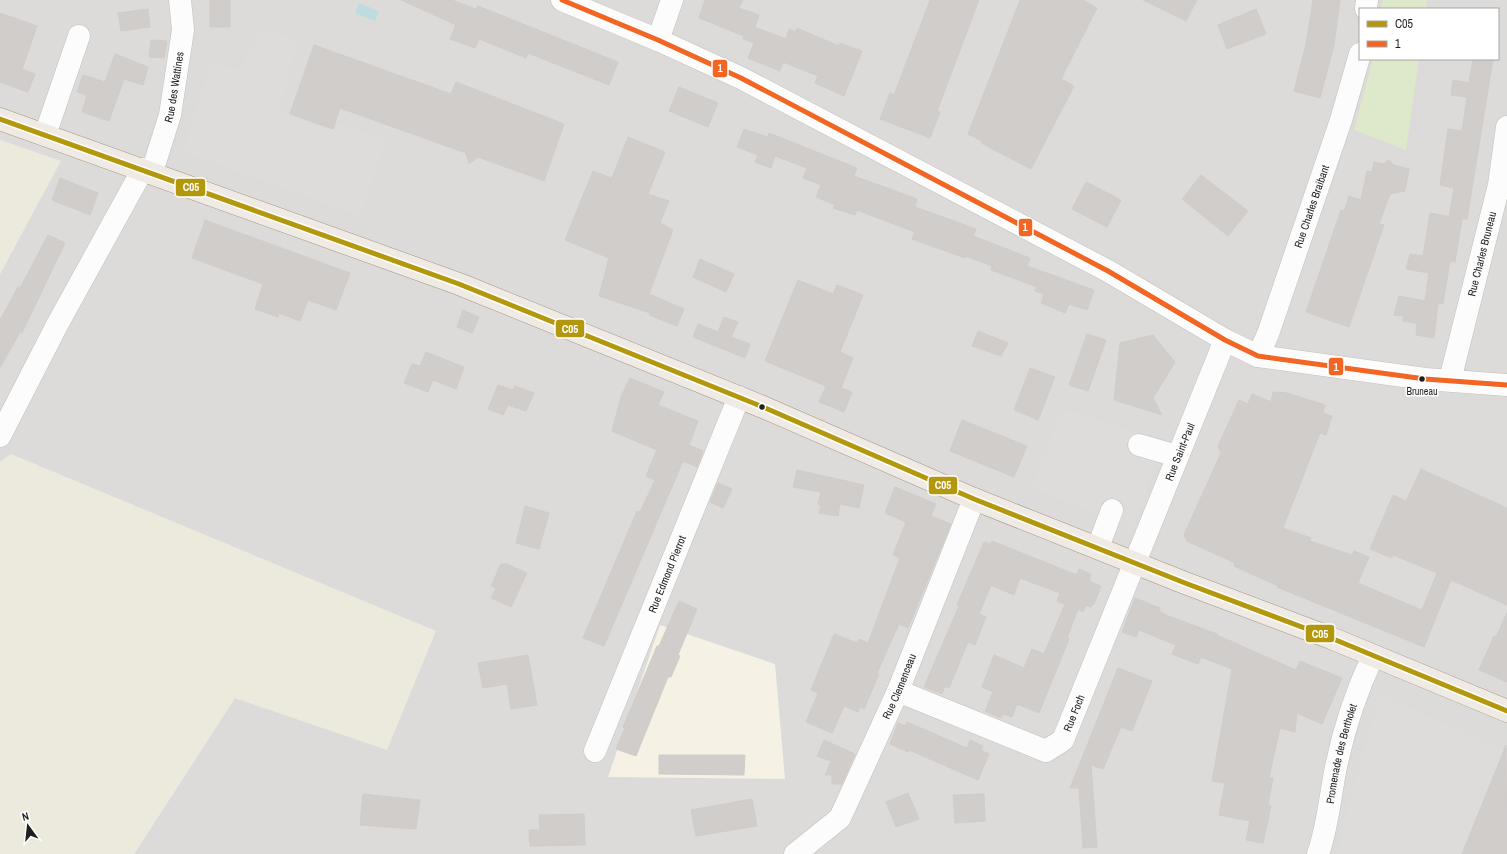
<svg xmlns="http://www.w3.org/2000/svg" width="1507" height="854" font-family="'Archivo Narrow',sans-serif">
<rect width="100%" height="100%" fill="#edebe8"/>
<!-- residential -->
<path fill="#dcdbd9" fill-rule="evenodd" d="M 0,0 L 1507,0 L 1507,854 L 134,854 L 235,698 L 387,749 L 11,454 L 0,462 L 0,274 L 60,161 L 0,140 ZM 1360,9 L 1498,9 L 1498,59 L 1360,59 Z"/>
<!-- education -->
<path fill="#f5f2e5" d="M 660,625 L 775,664 L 785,779 L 608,777 Z"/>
<!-- farmland -->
<path fill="#eceadc" d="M 0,140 L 61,161 L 0,274 Z
M 11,454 L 436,631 L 387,750 L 235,698 L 134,854 L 0,854 L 0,462 Z"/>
<!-- grass -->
<path fill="#dee8ca" d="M 1383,0 L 1427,0 L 1426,9 L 1381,9 Z
M 1373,59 L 1419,59 L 1406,150 L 1354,130 Z"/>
<!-- parking -->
<path fill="#dddcdb" d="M 261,27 L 298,39 L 279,112 L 335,132 L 338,124 L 386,140 L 360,216 L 183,152 L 211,63 L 240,70 Z
M 1063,409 L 1164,441 L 1132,527 L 1031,488 Z
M 1379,694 L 1503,750 L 1462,854 L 1336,854 Z"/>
<!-- water -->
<path fill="#bedcde" d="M 359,3 L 379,11 L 375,21 L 355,13 Z"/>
<!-- building -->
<path fill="#d0cdcb" stroke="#d0ccca" d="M 210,0 L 230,0 L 230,27 L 210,27 Z
M 401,0 L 452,0 L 476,9 L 478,6 L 618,62 L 609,85 L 528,53 L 526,58 L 479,39 L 475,48 L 450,39 L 456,25 Z
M 705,0 L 743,0 L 739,8 L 759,15 L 755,27 L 786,39 L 789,29 L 795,32 L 797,28 L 839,46 L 840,43 L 862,51 L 844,96 L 815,83 L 818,76 L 783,62 L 780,71 L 748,58 L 754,43 L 743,39 L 744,36 L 699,18 Z
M 930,0 L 979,0 L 937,111 L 940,112 L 930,138 L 880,119 L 890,93 L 894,95 Z
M 1020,0 L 1083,0 L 1097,8 L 1061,79 L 1074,86 L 1031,169 L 981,143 L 982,141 L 968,134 Z
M 1143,0 L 1197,0 L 1186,21 Z
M 1313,0 L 1340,0 L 1334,45 L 1320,98 L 1294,91 L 1306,44 Z
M 148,9 L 150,27 L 121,31 L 118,13 Z
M 1256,9 L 1266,34 L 1227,49 L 1218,25 Z
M 0,13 L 37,26 L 22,69 L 35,74 L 28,92 L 0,82 Z
M 151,40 L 167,41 L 164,58 L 149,57 Z
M 314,45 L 451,94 L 456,82 L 564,124 L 544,181 L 478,157 L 469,164 L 466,153 L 340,108 L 333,129 L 290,114 Z
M 115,54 L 148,67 L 143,85 L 124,79 L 109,121 L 82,112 L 87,95 L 77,92 L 83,75 L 105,82 Z
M 1473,59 L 1493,59 L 1467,219 L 1449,217 L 1454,188 L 1440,185 L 1448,129 L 1462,131 L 1467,97 L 1451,95 L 1453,80 L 1469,83 Z
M 679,87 L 718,103 L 708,127 L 669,111 Z
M 744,129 L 768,137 L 769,133 L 857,168 L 854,176 L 917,199 L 915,207 L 976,229 L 973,236 L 1030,258 L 1027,266 L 1094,290 L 1087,310 L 1069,304 L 1065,313 L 1041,303 L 1044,294 L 1035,291 L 1037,287 L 991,270 L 992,266 L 965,256 L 965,258 L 912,239 L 915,232 L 857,210 L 855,215 L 833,208 L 835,205 L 816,197 L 821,185 L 803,178 L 807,168 L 775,156 L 771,168 L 755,162 L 758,155 L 737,147 Z
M 628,137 L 665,152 L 648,194 L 669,201 L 660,223 L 673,230 L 649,294 L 684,309 L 677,326 L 649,315 L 650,313 L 599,296 L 609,258 L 565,240 L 593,171 L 612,178 Z
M 1389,160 L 1394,165 L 1409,169 L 1405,191 L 1390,194 L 1379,224 L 1384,225 L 1349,327 L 1306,312 L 1341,210 L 1344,211 L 1349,196 L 1361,200 L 1367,171 L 1372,172 L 1374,162 L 1383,164 Z
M 1201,175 L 1248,211 L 1228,236 L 1182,199 Z
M 60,178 L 98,193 L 90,215 L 52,200 Z
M 1086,182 L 1121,200 L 1107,227 L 1072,209 Z
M 1430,213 L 1462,219 L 1455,262 L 1450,261 L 1443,304 L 1427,301 L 1438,303 L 1434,338 L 1416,335 L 1417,323 L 1403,321 L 1403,316 L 1394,315 L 1399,296 L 1425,301 L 1429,273 L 1406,269 L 1410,254 L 1423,256 Z
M 205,220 L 350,273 L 336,310 L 308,300 L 300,321 L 279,313 L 278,317 L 255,309 L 263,284 L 192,258 Z
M 48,235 L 65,243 L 22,333 L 20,332 L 0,368 L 0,320 L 18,287 L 20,288 Z
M 700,259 L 734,274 L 726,292 L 693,277 Z
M 798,280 L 833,294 L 837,285 L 863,295 L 840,352 L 853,358 L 841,388 L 852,392 L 844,412 L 819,402 L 826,386 L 765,361 Z
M 463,310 L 479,317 L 472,333 L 457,327 Z
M 724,317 L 738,322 L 731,337 L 750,344 L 745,358 L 693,337 L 698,324 L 718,332 Z
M 978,331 L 1008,343 L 1001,356 L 972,346 Z
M 1087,334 L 1106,340 L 1088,391 L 1069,385 Z
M 1153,335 L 1175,362 L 1153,398 L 1162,415 L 1114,400 L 1120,343 Z
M 426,352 L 464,367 L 456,389 L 433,380 L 428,392 L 404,383 L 412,364 L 420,366 Z
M 1030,368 L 1055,377 L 1038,420 L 1014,410 Z
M 630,378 L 664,392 L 658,405 L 698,421 L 689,445 L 703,451 L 697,467 L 683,461 L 604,646 L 583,638 L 637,511 L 640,512 L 655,480 L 646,476 L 657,450 L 612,431 L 621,397 Z
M 498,385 L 513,390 L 515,386 L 534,393 L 526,411 L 508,405 L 503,415 L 488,409 Z
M 1273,392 L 1287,393 L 1325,405 L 1323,413 L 1332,416 L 1326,435 L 1320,433 L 1283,528 L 1311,538 L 1310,541 L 1352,555 L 1354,551 L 1369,557 L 1358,583 L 1422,610 L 1437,573 L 1393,555 L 1392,558 L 1370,549 L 1393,495 L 1406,501 L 1421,469 L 1507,508 L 1507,605 L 1451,580 L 1424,647 L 1277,587 L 1278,586 L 1234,566 L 1235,563 L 1187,541 L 1184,535 L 1221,453 L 1218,446 L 1239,400 L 1248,404 L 1252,394 L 1271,402 Z
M 962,420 L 1027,446 L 1014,477 L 950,451 Z
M 797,470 L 864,485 L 859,508 L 840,504 L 838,516 L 819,513 L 821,505 L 818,504 L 821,492 L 793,487 Z
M 718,483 L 732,489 L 723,508 L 710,502 Z
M 895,487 L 936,504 L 931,516 L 951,524 L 908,628 L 899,624 L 877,673 L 879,674 L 864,709 L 860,707 L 858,712 L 844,706 L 832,733 L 806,722 L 818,693 L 811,690 L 834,634 L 857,643 L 859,639 L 868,643 L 900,558 L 893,555 L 906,522 L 885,513 Z
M 525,506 L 549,513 L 539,549 L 516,543 Z
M 992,541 L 1077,575 L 1079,569 L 1091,574 L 1089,581 L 1101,586 L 1094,604 L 1093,604 L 1091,607 L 1086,605 L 1083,612 L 1078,609 L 1067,638 L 1069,639 L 1039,713 L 1017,704 L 1012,717 L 1003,714 L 1001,718 L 985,711 L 993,692 L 982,687 L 994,655 L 1024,668 L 1032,649 L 1044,654 L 1065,604 L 1057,601 L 1060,593 L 1020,578 L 1014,595 L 991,585 L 979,614 L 986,617 L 975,645 L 968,642 L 949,688 L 945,686 L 942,694 L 924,687 L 959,606 L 957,605 L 984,542 L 991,544 Z
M 501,564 L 507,564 L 527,573 L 511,607 L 491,598 L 496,588 L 491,586 Z
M 1135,598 L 1160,608 L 1159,611 L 1166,615 L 1217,634 L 1217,635 L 1296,670 L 1300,661 L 1342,678 L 1322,724 L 1297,713 L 1295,732 L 1280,728 L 1269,778 L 1273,778 L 1268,806 L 1271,806 L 1263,843 L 1246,840 L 1250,821 L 1219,815 L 1225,783 L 1212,781 L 1232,669 L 1201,657 L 1198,664 L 1172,654 L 1176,645 L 1139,630 L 1136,637 L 1122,632 Z
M 679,601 L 697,609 L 678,655 L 680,656 L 671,677 L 668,677 L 636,756 L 616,749 L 625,728 L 623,727 L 657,646 L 659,646 Z
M 1507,613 L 1507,682 L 1479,670 L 1494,636 L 1496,637 Z
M 528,655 L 537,705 L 511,709 L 507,684 L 483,688 L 478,663 Z
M 1118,668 L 1152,681 L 1132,731 L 1121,727 L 1103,769 L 1091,765 L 1097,847 L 1083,848 L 1079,788 L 1070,788 Z
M 907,722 L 967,748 L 970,740 L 983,746 L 981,750 L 989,754 L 978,780 L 909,750 L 908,752 L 890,744 L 898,723 L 905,726 Z
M 824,740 L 855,754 L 842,784 L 832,784 L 832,775 L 825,775 L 831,761 L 817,756 Z
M 1506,745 L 1507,854 L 1462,854 Z
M 659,755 L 745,755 L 744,775 L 659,774 Z
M 908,793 L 919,819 L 896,827 L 886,802 Z
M 363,794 L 420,800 L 416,829 L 360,825 Z
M 984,794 L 985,821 L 955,823 L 953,795 Z
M 752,799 L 757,826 L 696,836 L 691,810 Z
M 584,814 L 585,845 L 530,846 L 529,830 L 540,830 L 539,815 Z"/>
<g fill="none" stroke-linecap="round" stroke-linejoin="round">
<!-- minor casing -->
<g stroke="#c0c0be" stroke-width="23">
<g id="minor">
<path d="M 562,0 L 658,40 L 741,78 L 1108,271 L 1225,340 L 1258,356 L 1425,379 L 1507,385"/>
<path d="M 1366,9 L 1367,0"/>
<path d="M 658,40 L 672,0"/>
<path d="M 45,135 L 79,36"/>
<path id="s1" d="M 152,172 L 170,115 L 183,30 L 180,0"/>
<path id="s2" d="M 1258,356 L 1268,334 L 1341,120 L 1360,54"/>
<path id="s3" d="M 1450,380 L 1499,185 L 1507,127"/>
<path d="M 0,436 L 57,325 L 143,169"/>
<path d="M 1139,445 L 1177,456"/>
<path d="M 1098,547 L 1112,510"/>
<path id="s4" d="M 898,691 L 1046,751 L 1063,740 L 1225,340"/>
<path id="s5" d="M 595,751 L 739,397"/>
<path id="s6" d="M 795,854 L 840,818 L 898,691 L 974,499"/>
<path id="s7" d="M 1318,854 C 1328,826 1330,796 1336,767 C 1344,728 1356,692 1373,656"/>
</g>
</g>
<!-- major casing -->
<g stroke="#a19587" stroke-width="23">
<path id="major" d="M 0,119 L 459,284 L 763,407 L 974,499 L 1185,583 L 1331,638 L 1507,711"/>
</g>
<!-- minor -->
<use href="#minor" stroke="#fcfcfc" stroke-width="22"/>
<!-- major -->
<use href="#major" stroke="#f0eae5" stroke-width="22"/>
<!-- bus-1 casing -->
<g stroke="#fff" stroke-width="8">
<path id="bus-1" d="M 0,119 L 459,284 L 763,407 L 974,499 L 1185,583 L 1331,638 L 1507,711"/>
</g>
<!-- bus-2 casing -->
<g stroke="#fff" stroke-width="8">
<path id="bus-2" d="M 562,0 L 658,40 L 741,78 L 1108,271 L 1225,340 L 1258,356 L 1425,379 L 1507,385"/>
</g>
<!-- bus-1 -->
<use href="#bus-1" stroke="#b3980d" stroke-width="5"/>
<!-- bus-2 -->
<use href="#bus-2" stroke="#f26522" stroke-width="5"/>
</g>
<!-- markers -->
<g fill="#1f1f1f" stroke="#fff" stroke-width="1.5">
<circle cx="1422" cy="379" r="3.5"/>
<circle cx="762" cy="407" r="3.5"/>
</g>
<g text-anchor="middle" stroke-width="3" stroke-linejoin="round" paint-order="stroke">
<!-- bus labels -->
<g font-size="10" fill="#1f1f1f" stroke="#fff">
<text x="1422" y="395">Bruneau</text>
</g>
<!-- street labels -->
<g font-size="11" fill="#1f1f1f" stroke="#fff">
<text dy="4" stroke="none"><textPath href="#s1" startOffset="88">Rue des Wattines</textPath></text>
<text dy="4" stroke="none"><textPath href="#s2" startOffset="159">Rue Charles Braibant</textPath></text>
<text dy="4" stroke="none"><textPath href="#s3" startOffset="130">Rue Charles Bruneau</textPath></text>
<text dy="4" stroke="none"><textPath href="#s4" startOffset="491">Rue Saint-Paul</textPath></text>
<text dy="4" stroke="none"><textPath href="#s5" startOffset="191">Rue Edmond Pierrot</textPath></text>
<text dy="4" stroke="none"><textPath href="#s6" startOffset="202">Rue Clemenceau</textPath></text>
<text dy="4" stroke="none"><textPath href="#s4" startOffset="209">Rue Foch</textPath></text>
<text dy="4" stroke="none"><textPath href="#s7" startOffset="103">Promenade des Bertholet</textPath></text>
</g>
</g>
<g stroke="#fff" stroke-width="1.5">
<rect x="712" y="59" width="16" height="19" rx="4" fill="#f26522"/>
<rect x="175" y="178" width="31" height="19" rx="4" fill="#b3980d"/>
<rect x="1018" y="218" width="15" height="19" rx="4" fill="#f26522"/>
<rect x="555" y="319" width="30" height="19" rx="4" fill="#b3980d"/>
<rect x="1328" y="357" width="16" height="19" rx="4" fill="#f26522"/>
<rect x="928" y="476" width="30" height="19" rx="4" fill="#b3980d"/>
<rect x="1305" y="624" width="30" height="19" rx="4" fill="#b3980d"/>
</g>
<g font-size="11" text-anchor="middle" font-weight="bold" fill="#fff">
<text x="720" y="72">1</text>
<text x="191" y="191">C05</text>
<text x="1025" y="231">1</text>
<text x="570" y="333">C05</text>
<text x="1336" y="371">1</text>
<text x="943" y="489">C05</text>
<text x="1320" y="638">C05</text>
</g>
<!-- legend -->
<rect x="1359" y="8" width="140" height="52" fill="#ffffff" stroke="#a5a5a5"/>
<rect x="1367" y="21" width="20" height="6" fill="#b3980d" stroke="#a5a5a5"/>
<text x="1395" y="28" font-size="12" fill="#1f1f1f">C05</text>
<rect x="1367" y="41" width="20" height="6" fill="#f26522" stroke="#a5a5a5"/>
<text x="1395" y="48" font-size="12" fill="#1f1f1f">1</text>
<!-- north arrow -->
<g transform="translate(28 826) rotate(345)" stroke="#ffffff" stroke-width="3" paint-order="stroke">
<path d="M0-3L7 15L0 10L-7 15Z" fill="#1f1f1f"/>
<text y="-6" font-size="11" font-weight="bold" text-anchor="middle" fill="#1f1f1f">N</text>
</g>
</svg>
